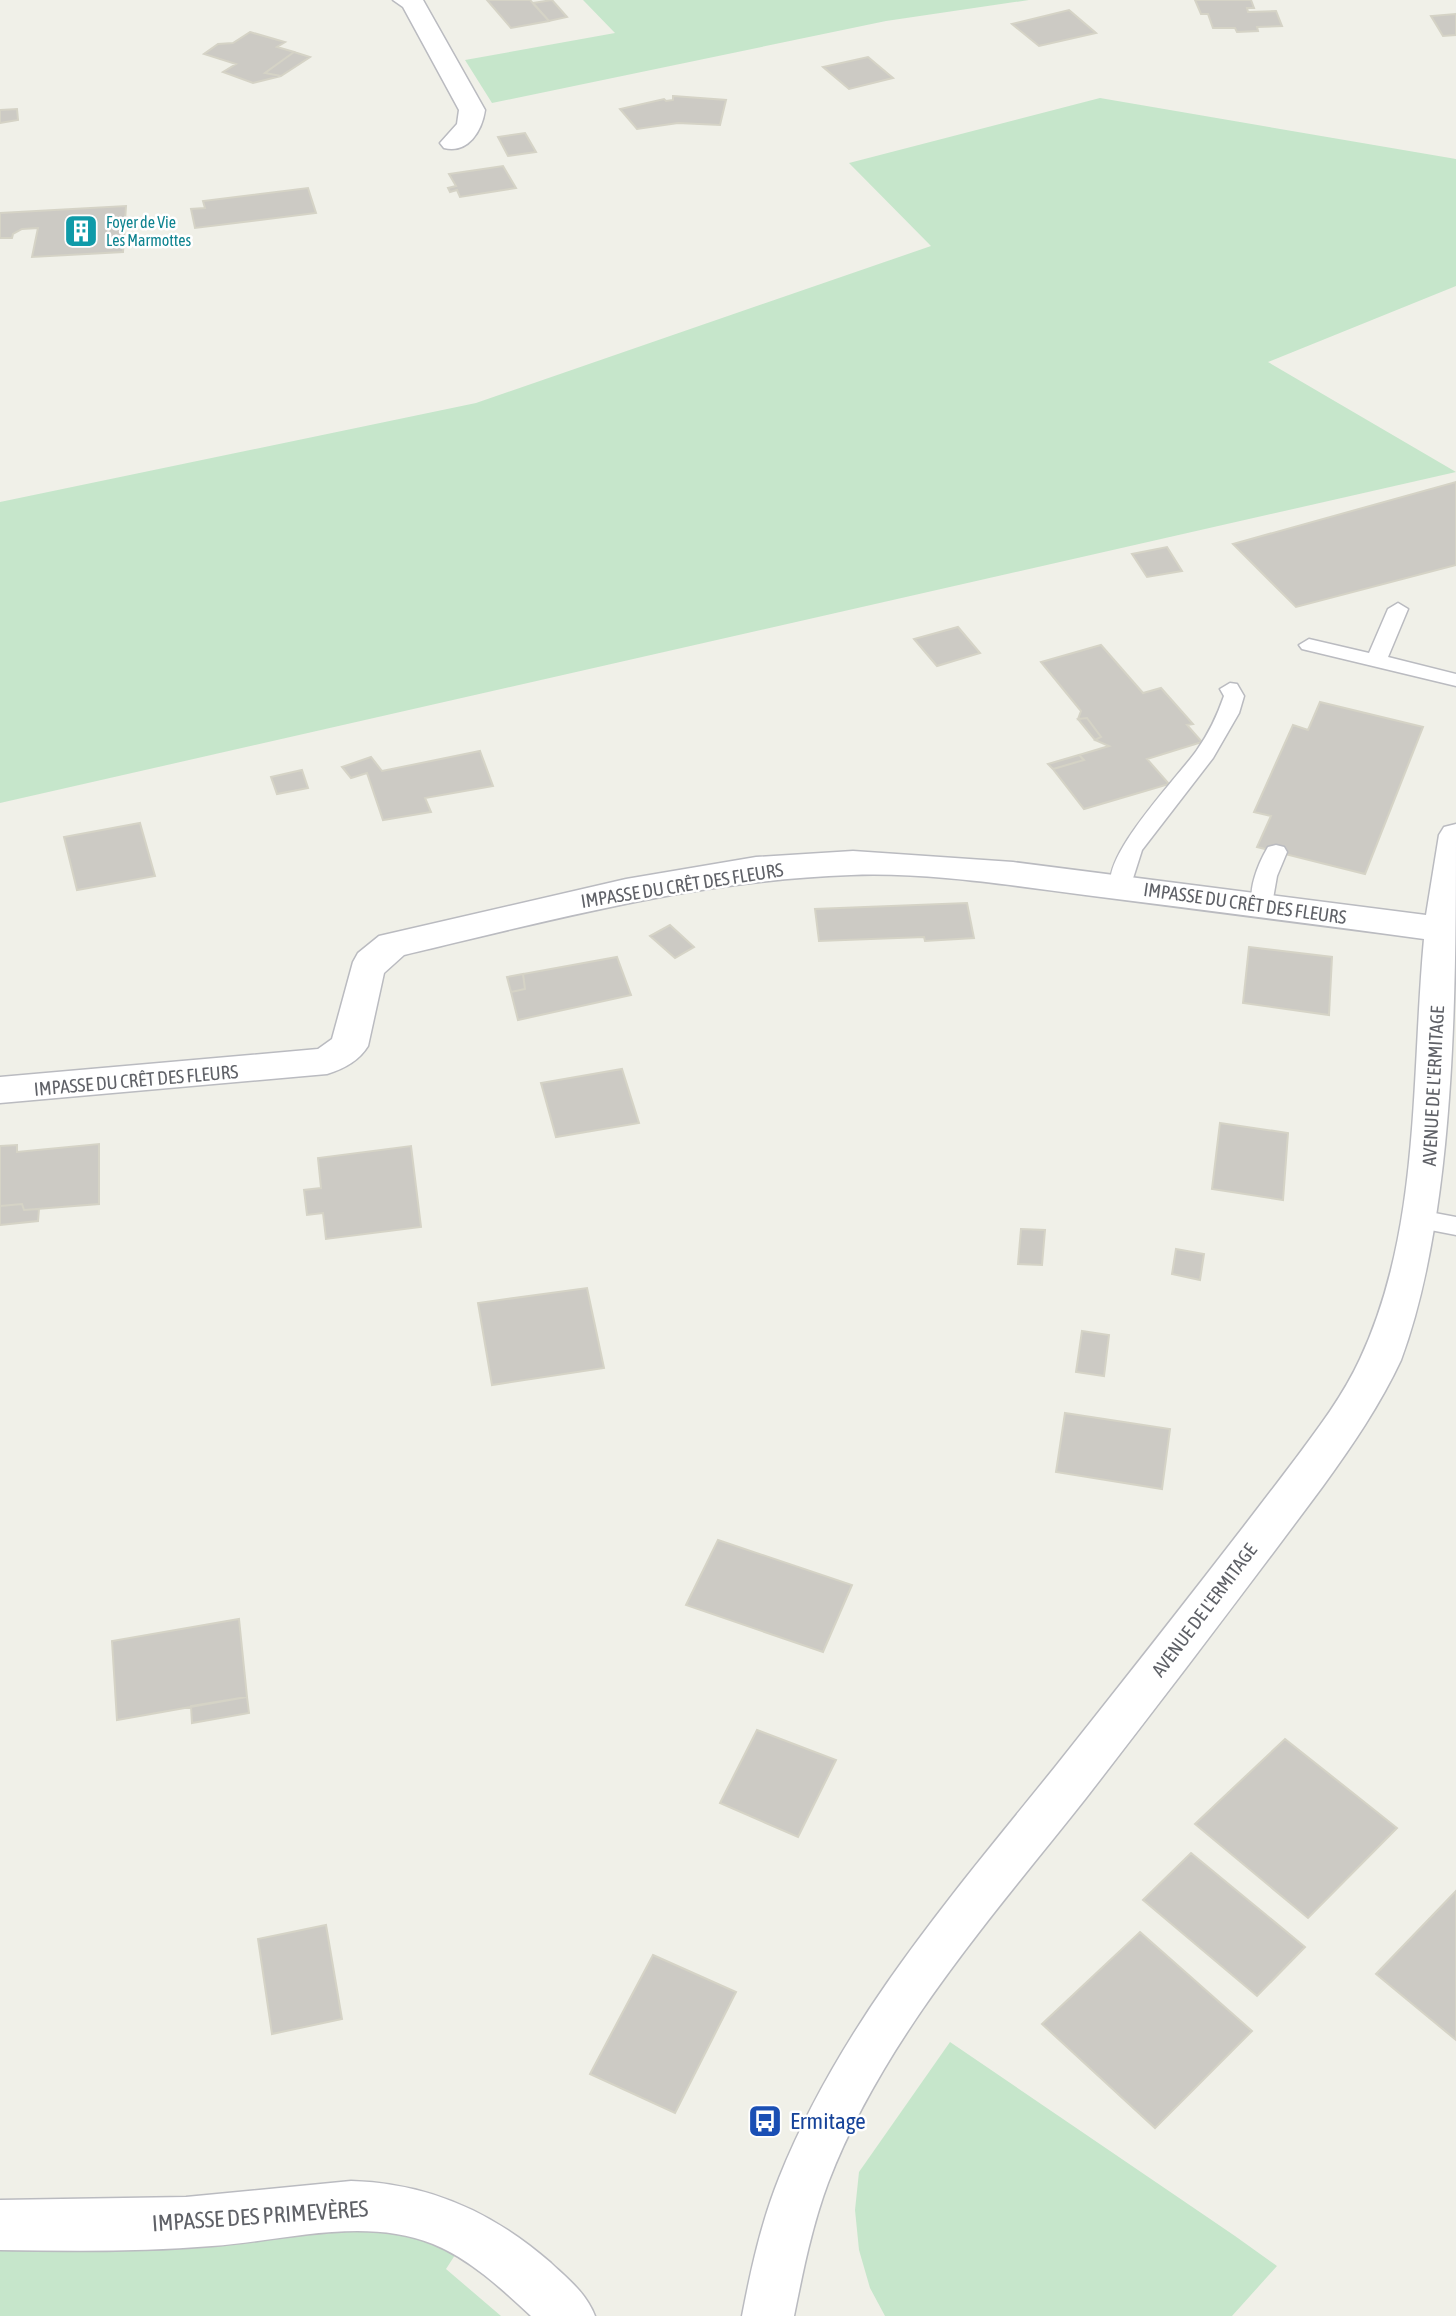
<svg xmlns="http://www.w3.org/2000/svg" width="1456" height="2316" font-family="'Asap Condensed',sans-serif">
<rect width="100%" height="100%" fill="#f0f0e8"/>
<!-- green -->
<path fill="#c6e6cb" d="M 583,0 L 1029,0 L 886,21 L 492,103 L 465,60 L 615,33 Z
M 1100,98 L 1456,159 L 1456,286 L 1268,362 L 1456,472 L 0,803 L 0,502 L 476,403 L 931,246 L 849,163 Z
M 950,2042 L 1235,2236 L 1277,2266 L 1232,2316 L 885,2316 L 870,2288 L 859,2250 L 855,2210 L 859,2172 Z
M 323,2229 L 392,2230 L 457,2252 L 446,2269 L 501,2316 L 0,2316 L 0,2246 Z"/>
<!-- building -->
<path fill="#cccac4" stroke="#d5d3c6" stroke-width="2" d="M 487,0 L 530,0 L 549,21 L 511,28 Z
M 552,0 L 567,17 L 549,21 L 533,3 Z
M 1195,0 L 1251,0 L 1254,8 L 1247,8 L 1248,12 L 1276,11 L 1282,26 L 1257,27 L 1258,31 L 1237,32 L 1235,28 L 1213,28 L 1208,14 L 1201,14 Z
M 1069,10 L 1096,33 L 1039,46 L 1012,24 Z
M 1456,14 L 1456,35 L 1443,36 L 1431,16 Z
M 250,32 L 285,42 L 277,47 L 294,52 L 265,73 L 281,76 L 253,83 L 223,72 L 236,64 L 204,54 L 218,44 L 233,43 Z
M 294,52 L 310,57 L 281,76 L 265,73 Z
M 868,57 L 893,78 L 849,89 L 823,67 Z
M 673,96 L 726,100 L 720,125 L 678,123 L 637,129 L 620,109 L 664,99 L 666,101 L 673,100 Z
M 17,109 L 18,120 L 0,123 L 0,110 Z
M 525,133 L 536,152 L 508,156 L 498,137 Z
M 503,166 L 516,188 L 460,197 L 457,190 L 450,192 L 448,188 L 456,186 L 449,174 Z
M 308,188 L 316,213 L 195,228 L 191,209 L 205,208 L 203,201 Z
M 126,206 L 123,252 L 32,257 L 38,228 L 22,229 L 13,234 L 12,238 L 0,238 L 0,213 Z
M 1456,482 L 1456,565 L 1296,607 L 1233,544 Z
M 1167,547 L 1182,571 L 1147,577 L 1132,554 Z
M 958,627 L 980,653 L 937,666 L 914,639 Z
M 1101,645 L 1143,693 L 1161,688 L 1193,724 L 1187,725 L 1202,742 L 1147,759 L 1169,784 L 1084,809 L 1053,769 L 1084,760 L 1079,755 L 1109,746 L 1095,740 L 1101,737 L 1087,718 L 1078,719 L 1081,711 L 1041,662 Z
M 1320,702 L 1423,727 L 1365,874 L 1257,847 L 1271,816 L 1254,812 L 1293,725 L 1308,730 Z
M 1087,718 L 1101,737 L 1095,740 L 1078,719 Z
M 480,751 L 493,786 L 425,798 L 431,812 L 383,820 L 367,773 L 351,778 L 342,767 L 371,757 L 382,771 Z
M 1079,755 L 1084,760 L 1053,769 L 1048,764 Z
M 302,770 L 308,788 L 277,794 L 271,777 Z
M 140,823 L 155,876 L 77,890 L 64,837 Z
M 967,903 L 974,938 L 925,941 L 924,937 L 819,941 L 815,909 Z
M 670,925 L 694,947 L 675,958 L 650,936 Z
M 1249,947 L 1332,957 L 1329,1015 L 1243,1003 Z
M 617,957 L 631,995 L 518,1020 L 511,992 L 525,989 L 523,974 Z
M 523,974 L 525,989 L 511,992 L 507,977 Z
M 622,1069 L 639,1123 L 556,1137 L 541,1083 Z
M 1220,1123 L 1288,1133 L 1283,1200 L 1212,1189 Z
M 99,1144 L 99,1204 L 24,1210 L 22,1204 L 0,1206 L 0,1146 L 17,1145 L 17,1152 Z
M 411,1146 L 421,1227 L 326,1239 L 323,1213 L 307,1215 L 304,1190 L 321,1188 L 318,1158 Z
M 22,1204 L 24,1210 L 39,1209 L 38,1221 L 0,1225 L 0,1206 Z
M 1021,1229 L 1045,1230 L 1042,1265 L 1018,1264 Z
M 1176,1249 L 1204,1254 L 1200,1280 L 1172,1274 Z
M 587,1288 L 604,1368 L 492,1385 L 478,1303 Z
M 1082,1331 L 1109,1335 L 1104,1376 L 1076,1372 Z
M 1065,1413 L 1170,1429 L 1162,1489 L 1056,1472 Z
M 718,1540 L 852,1585 L 823,1652 L 686,1605 Z
M 239,1619 L 247,1697 L 117,1720 L 112,1641 Z
M 247,1697 L 249,1713 L 192,1723 L 191,1706 Z
M 757,1730 L 836,1760 L 798,1837 L 720,1803 Z
M 1285,1739 L 1397,1828 L 1308,1918 L 1195,1824 Z
M 1191,1853 L 1305,1947 L 1257,1996 L 1143,1900 Z
M 1456,1891 L 1456,2040 L 1376,1974 Z
M 326,1925 L 342,2019 L 272,2034 L 258,1939 Z
M 1140,1932 L 1252,2031 L 1155,2128 L 1042,2024 Z
M 653,1955 L 736,1992 L 675,2113 L 590,2074 Z"/>
<g fill="none" stroke-linecap="round" stroke-linejoin="round">
<!-- lane casing -->
<g stroke="#babbc0" stroke-width="3">
<path id="lane" d="M 1398,603 L 1408,609 L 1388,657 L 1456,674 L 1456,686 L 1302,649 L 1299,645 L 1309,639 L 1369,653 L 1388,609 Z
M 1230,683 L 1237,684 L 1244,696 L 1239,713 L 1213,758 L 1142,850 L 1129,891 L 1113,891 C 1095,862 1179,776 1197,750 C 1209,733 1217,716 1224,696 L 1220,689 Z
M 1276,845 L 1284,847 L 1287,852 L 1277,876 L 1271,910 L 1255,910 C 1245,894 1259,862 1268,847 Z
M 1424,1211 L 1456,1217 L 1456,1235 L 1415,1227 L 1412,1220 L 1415,1213 Z"/>
</g>
<!-- street casing -->
<g stroke="#babbc0" stroke-width="3">
<path id="street" d="M 393,0 L 423,0 L 485,110 C 482,131 468,154 444,148 L 440,143 L 457,124 L 459,110 L 403,7 Z
M 1456,824 C 1456,986 1456,1211 1401,1360 C 1380,1405 1352,1446 1323,1486 C 1245,1591 1166,1695 1086,1798 C 992,1917 883,2039 828,2183 C 812,2226 803,2271 794,2316 L 742,2316 C 751,2269 761,2223 779,2178 C 841,2023 951,1896 1055,1767 C 1135,1666 1215,1565 1293,1462 C 1317,1430 1343,1396 1360,1359 C 1421,1228 1411,1079 1424,939 C 1314,924 1204,910 1093,896 C 1014,886 931,872 851,875 C 699,880 551,920 404,955 L 384,973 L 368,1046 C 359,1061 343,1069 327,1074 L 0,1103 L 0,1077 L 318,1049 L 332,1039 L 353,962 L 358,953 L 379,936 L 626,879 L 756,857 L 853,851 L 1013,862 L 1426,915 L 1439,835 L 1444,827 Z
M 351,2181 C 428,2183 493,2212 551,2263 C 569,2280 586,2293 595,2316 L 531,2316 C 502,2289 470,2259 433,2244 C 364,2216 283,2241 212,2246 C 142,2252 71,2251 0,2250 L 0,2200 L 186,2197 Z"/>
</g>
<!-- lane -->
<use href="#lane" fill="#fff" fill-rule="evenodd"/>
<!-- street -->
<use href="#street" fill="#fff" fill-rule="evenodd"/>
</g>
<!-- icons -->
<defs>
<g id="building-square" transform="scale(1.75)"><rect x="-9" y="-9" width="18" height="18" rx="4" fill="#0f9aa8" stroke="#fff"/><path d="M-4-6H4V6H1V3H-1V6H-4ZM-2.5-4.3h1.7v1.8h-1.7ZM.8-4.3h1.7v1.8H.8ZM-2.5-1h1.7V.8h-1.7ZM.8-1h1.7V.8H.8Z" fill="#fff"/></g>
<g id="bus-square" transform="scale(1.75)"><rect x="-9" y="-9" width="18" height="18" rx="4" fill="#1a4fb4" stroke="#fff"/><path d="M-5-6H5V4H4V6H2V4H-2V6H-4V4H-5ZM-3.5-4V0h7V-4ZM-3.5 1.2v1.5H-2V1.2ZM2 1.2v1.5H3.5V1.2Z" fill="#fff"/></g>
</defs>
<g fill-rule="evenodd">
<use href="#building-square" x="81" y="231"/>
<use href="#bus-square" x="765" y="2121"/>
</g>
<g text-anchor="middle" stroke-width="5" stroke-linejoin="round" paint-order="stroke">
<!-- far-culture labels -->
<g font-size="16" fill="#0d838f" stroke="#fff" text-anchor="start">
<text x="106" y="228">Foyer de Vie<tspan x="106" dy="18">Les Marmottes</tspan></text>
</g>
<!-- street labels -->
<g font-size="19" fill="#5f6167" stroke="#fff">
<text transform="translate(682 885) rotate(-9)" y="7">IMPASSE DU CRÊT DES FLEURS</text>
<text transform="translate(1245 903) rotate(8)" y="7">IMPASSE DU CRÊT DES FLEURS</text>
<text transform="translate(136 1080) rotate(-5)" y="7">IMPASSE DU CRÊT DES FLEURS</text>
<text transform="translate(1433 1086) rotate(-87)" y="7">AVENUE DE L'ERMITAGE</text>
<text transform="translate(1204 1610) rotate(-53)" y="7">AVENUE DE L'ERMITAGE</text>
</g>
<!-- near-transit labels -->
<g font-size="23" fill="#164399" stroke="#fff" text-anchor="start">
<text x="790" y="2129">Ermitage</text>
</g>
<!-- near-street labels -->
<g font-size="23" fill="#5f6167" stroke="#fff">
<text transform="translate(260 2216) rotate(-4)" y="8">IMPASSE DES PRIMEVÈRES</text>
</g>
</g>
</svg>
